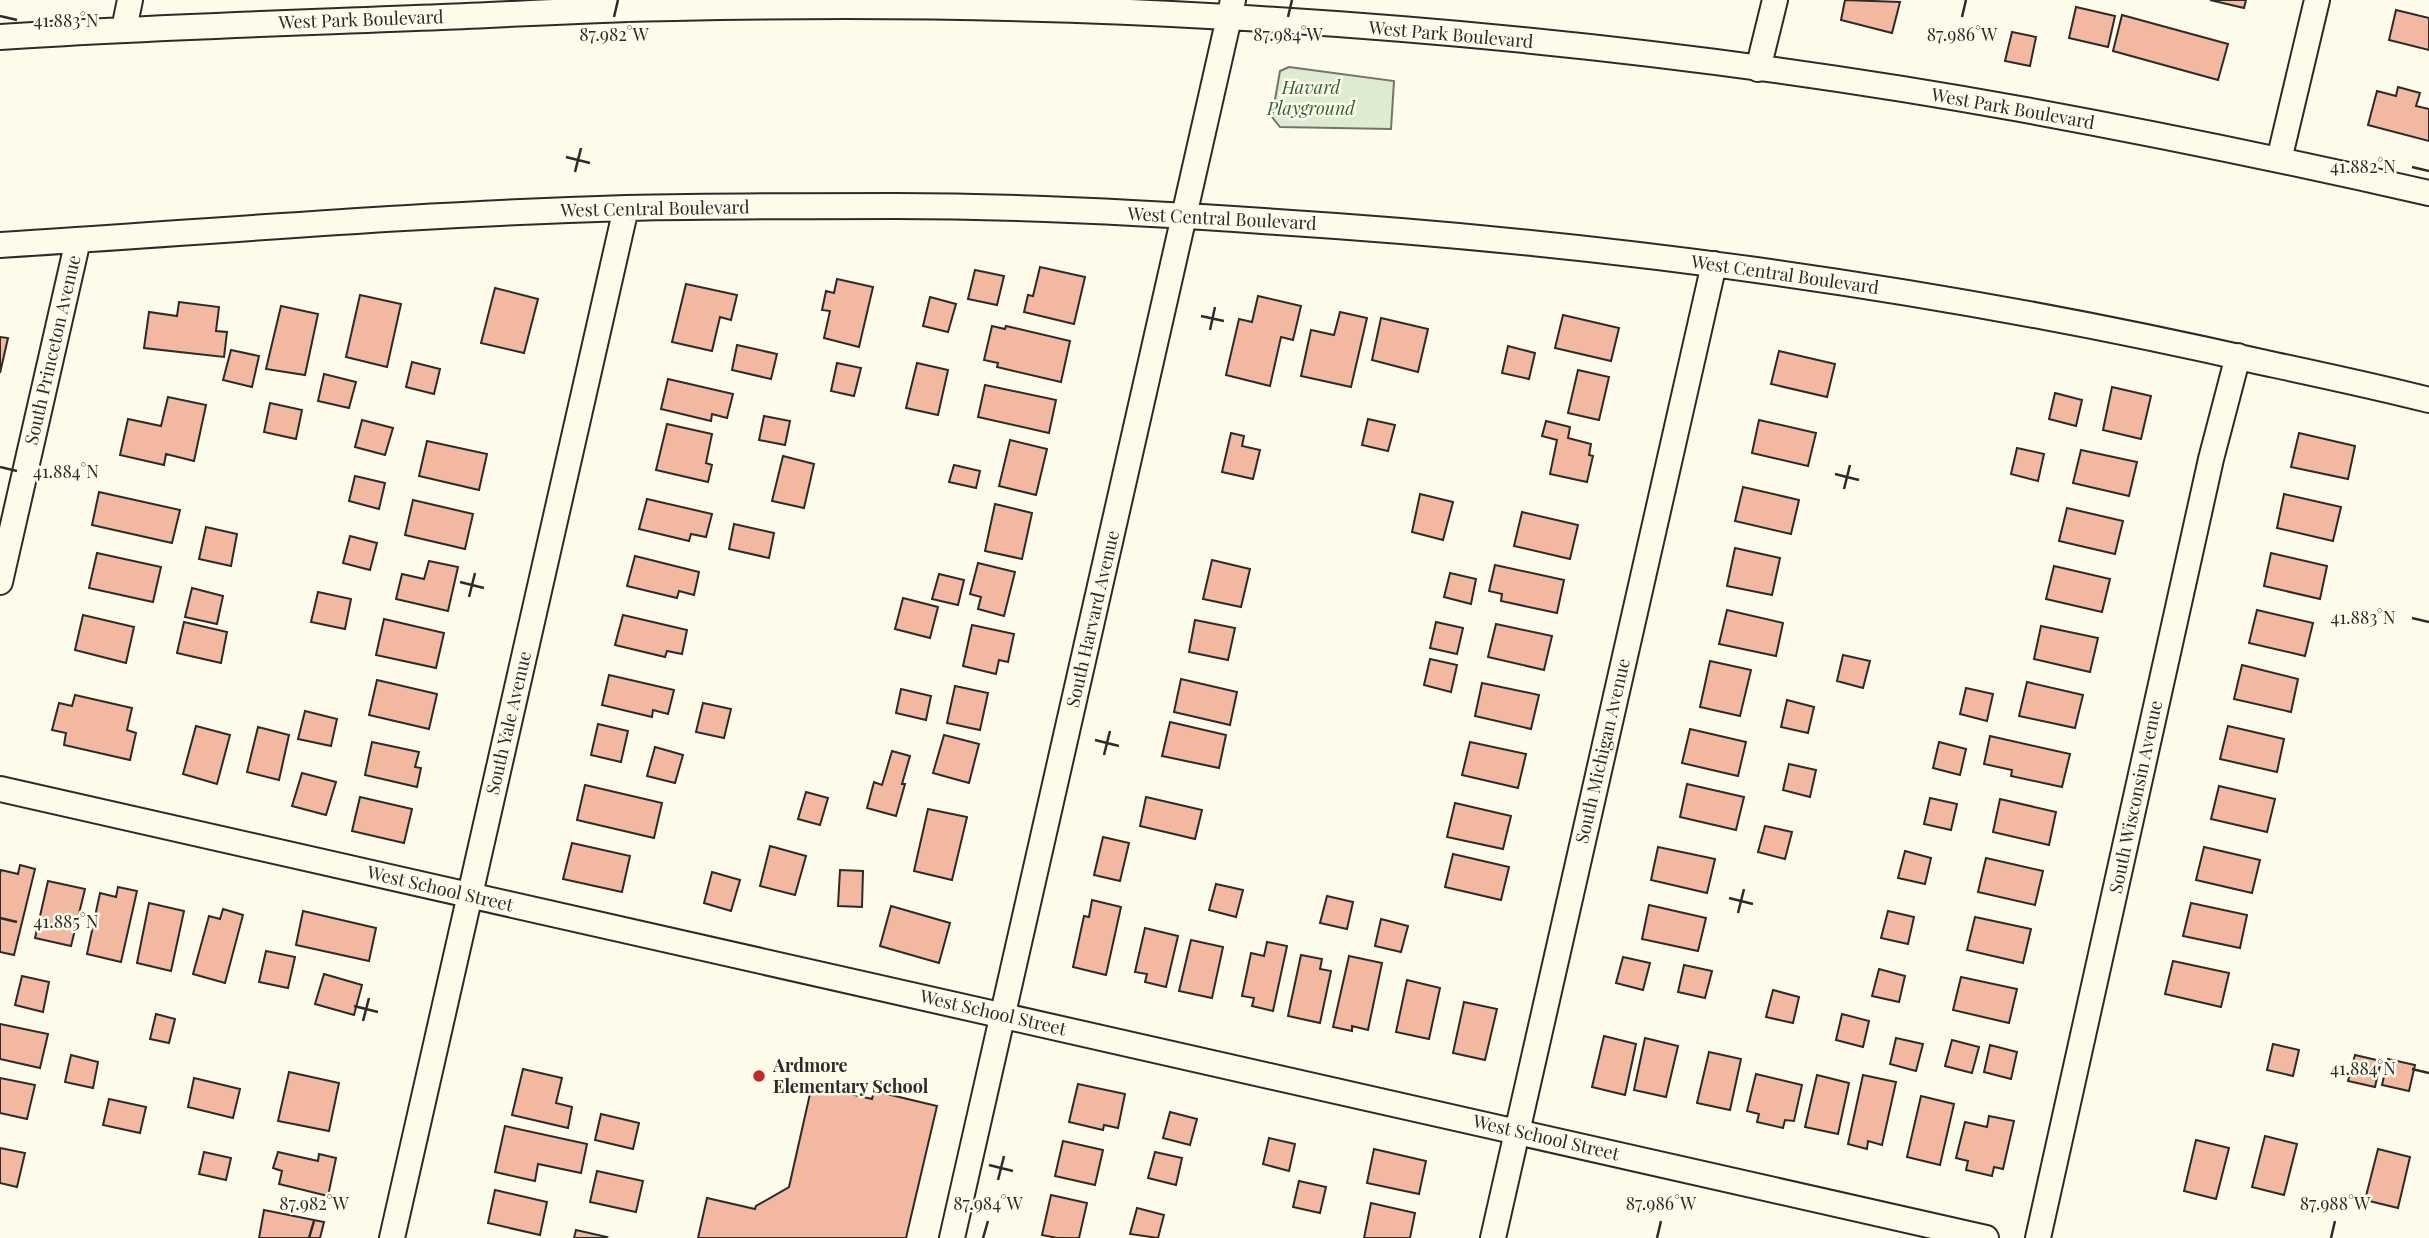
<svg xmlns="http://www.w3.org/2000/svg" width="2429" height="1238" font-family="'Playfair Display',serif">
<rect width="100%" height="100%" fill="#fdfbea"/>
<!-- green -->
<path fill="#deebd1" stroke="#74746e" stroke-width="2" d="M 1289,67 L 1394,81 L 1391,129 L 1280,127 L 1272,117 L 1280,71 Z"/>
<!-- building -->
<path fill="#f2b8a0" stroke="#2b2b2b" stroke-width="2" d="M 1845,0 L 1900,2 L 1892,33 L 1841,20 Z
M 2210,0 L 2246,0 L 2244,8 Z
M 2076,7 L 2115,16 L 2108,47 L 2069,38 Z
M 2396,10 L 2429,18 L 2429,50 L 2389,40 Z
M 2122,15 L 2228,44 L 2218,80 L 2113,51 Z
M 2012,32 L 2036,37 L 2030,66 L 2005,61 Z
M 2398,87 L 2420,93 L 2416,106 L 2429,109 L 2429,141 L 2368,125 L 2377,91 L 2396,96 Z
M 1040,267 L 1085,277 L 1074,324 L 1024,312 L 1028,295 L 1033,296 Z
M 975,270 L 1004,276 L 997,305 L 968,299 Z
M 837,279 L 873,287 L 859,347 L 824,338 L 830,311 L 822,310 L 826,291 L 834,293 Z
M 686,284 L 737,295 L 731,320 L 720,317 L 712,351 L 672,342 Z
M 495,288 L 538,299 L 524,353 L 481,343 Z
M 360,295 L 401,304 L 387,367 L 346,357 Z
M 1258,296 L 1301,306 L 1293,340 L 1281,337 L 1270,386 L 1226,375 L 1239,319 L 1252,322 Z
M 930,297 L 956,304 L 948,332 L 923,326 Z
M 179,302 L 219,307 L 216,331 L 227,332 L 224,357 L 144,348 L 149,312 L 177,316 Z
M 281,306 L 318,314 L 305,375 L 266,369 Z
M 1340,312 L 1367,318 L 1351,387 L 1301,376 L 1311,330 L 1334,335 Z
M 1563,315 L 1619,328 L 1611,361 L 1555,348 Z
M 1381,318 L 1428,329 L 1418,372 L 1372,360 Z
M 992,326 L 1005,329 L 1006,326 L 1070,341 L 1061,382 L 997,367 L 998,363 L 984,360 Z
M 0,337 L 8,338 L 0,373 Z
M 737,345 L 777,354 L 771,379 L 732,370 Z
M 1508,346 L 1535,353 L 1529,379 L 1502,373 Z
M 231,350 L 259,356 L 252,387 L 223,380 Z
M 1779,351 L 1835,364 L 1827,397 L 1771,384 Z
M 412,362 L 440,369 L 434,394 L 406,387 Z
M 837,363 L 861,368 L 854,396 L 831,391 Z
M 917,363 L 948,370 L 938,415 L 906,408 Z
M 1578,370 L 1609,377 L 1599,420 L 1568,413 Z
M 324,374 L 356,382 L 349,408 L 318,401 Z
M 668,379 L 733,394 L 727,418 L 712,414 L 711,421 L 661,409 Z
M 985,385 L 1056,400 L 1049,433 L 978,417 Z
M 2112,387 L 2151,396 L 2141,439 L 2103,430 Z
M 2055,393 L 2082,400 L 2076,426 L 2049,419 Z
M 168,397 L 206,405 L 194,461 L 166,454 L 164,465 L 120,455 L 128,419 L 161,426 Z
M 270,403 L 302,410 L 296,439 L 264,432 Z
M 764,416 L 790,421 L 785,445 L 759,440 Z
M 1368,419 L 1395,425 L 1388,451 L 1362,445 Z
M 362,420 L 393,428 L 385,455 L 355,447 Z
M 1759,420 L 1816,433 L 1808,466 L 1752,453 Z
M 1546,421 L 1570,427 L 1568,438 L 1591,444 L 1589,455 L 1593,456 L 1587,482 L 1550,474 L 1557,440 L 1542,436 Z
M 667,424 L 712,434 L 706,463 L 712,465 L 708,482 L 656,470 Z
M 1231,433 L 1244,436 L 1242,446 L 1260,450 L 1253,479 L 1222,472 Z
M 2299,433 L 2355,446 L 2348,479 L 2291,467 Z
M 1010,440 L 1047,449 L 1036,495 L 999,486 Z
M 427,441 L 487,454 L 479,490 L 419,476 Z
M 2017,448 L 2044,454 L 2038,481 L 2011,474 Z
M 2081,450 L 2137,462 L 2129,496 L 2073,483 Z
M 783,456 L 814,464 L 804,508 L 772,501 Z
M 954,465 L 980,471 L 976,488 L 949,482 Z
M 355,476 L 385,483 L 379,509 L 349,501 Z
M 1743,487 L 1799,500 L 1791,534 L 1735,521 Z
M 99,492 L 180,510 L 172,543 L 92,525 Z
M 1420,494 L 1453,502 L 1443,540 L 1412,532 Z
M 2284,494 L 2341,507 L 2333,541 L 2277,528 Z
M 647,499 L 712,514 L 706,537 L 691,534 L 689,541 L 639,529 Z
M 413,500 L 473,514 L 465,549 L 405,535 Z
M 995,504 L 1032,513 L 1022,559 L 985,551 Z
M 2067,508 L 2123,521 L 2115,554 L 2059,541 Z
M 1522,512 L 1578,525 L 1570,559 L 1514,546 Z
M 734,524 L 774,533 L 769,558 L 729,549 Z
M 206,527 L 237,534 L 231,566 L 199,559 Z
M 350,536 L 377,543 L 370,570 L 343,563 Z
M 1735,548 L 1780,558 L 1772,595 L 1727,586 Z
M 97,553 L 161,567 L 153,602 L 89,588 Z
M 2271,553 L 2327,566 L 2320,599 L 2264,586 Z
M 635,556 L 699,572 L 694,595 L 679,591 L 677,598 L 627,586 Z
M 1212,560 L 1250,569 L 1241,607 L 1203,599 Z
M 429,561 L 458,567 L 448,611 L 396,599 L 402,574 L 424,579 Z
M 978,563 L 1015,572 L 1004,616 L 978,609 L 981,597 L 970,594 Z
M 1495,565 L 1564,580 L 1557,613 L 1501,601 L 1502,594 L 1489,591 Z
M 2054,566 L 2110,579 L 2102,612 L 2046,599 Z
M 1450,573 L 1476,579 L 1471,604 L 1444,597 Z
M 939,574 L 964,580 L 958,605 L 932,599 Z
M 192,588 L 223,596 L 217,624 L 185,617 Z
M 318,592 L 351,599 L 345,629 L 311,622 Z
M 903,598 L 938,607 L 930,638 L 895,629 Z
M 1727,610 L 1783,623 L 1776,656 L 1719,644 Z
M 2257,610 L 2313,623 L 2305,656 L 2249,643 Z
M 83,615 L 134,627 L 126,663 L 75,650 Z
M 623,615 L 687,630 L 682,654 L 667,651 L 665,657 L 615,645 Z
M 384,619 L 444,633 L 436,668 L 376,655 Z
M 1195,620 L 1235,628 L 1228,660 L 1189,652 Z
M 184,622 L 227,632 L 221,663 L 177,653 Z
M 1436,622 L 1463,628 L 1457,654 L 1430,648 Z
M 1496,624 L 1552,636 L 1544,670 L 1488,657 Z
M 972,625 L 1014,634 L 1008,662 L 999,660 L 996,674 L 963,666 Z
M 2041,626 L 2098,638 L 2090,672 L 2034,659 Z
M 1843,655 L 1870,661 L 1863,688 L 1837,681 Z
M 1430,659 L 1457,665 L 1451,692 L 1424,685 Z
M 1710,661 L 1751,670 L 1740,716 L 1700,707 Z
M 2242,665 L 2298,679 L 2291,712 L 2234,699 Z
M 609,675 L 674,690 L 668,714 L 653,710 L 652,717 L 602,705 Z
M 1181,679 L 1237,692 L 1230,725 L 1174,712 Z
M 377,680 L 437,694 L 429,729 L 369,715 Z
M 2027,682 L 2083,695 L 2075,728 L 2019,716 Z
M 1482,683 L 1539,695 L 1531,729 L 1475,716 Z
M 955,686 L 988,693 L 980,730 L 947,723 Z
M 1966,688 L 1993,694 L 1987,721 L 1960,714 Z
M 901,689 L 931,696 L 926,720 L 896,713 Z
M 75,695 L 132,708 L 127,730 L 136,733 L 130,760 L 64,745 L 66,733 L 52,730 L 59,703 L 72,706 Z
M 1787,700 L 1814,707 L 1808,733 L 1781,727 Z
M 703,703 L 731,709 L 724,738 L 696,732 Z
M 305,711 L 337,719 L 331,746 L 298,739 Z
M 1170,722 L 1226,735 L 1219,768 L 1162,756 Z
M 598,724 L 628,731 L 621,762 L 591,755 Z
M 196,726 L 230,735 L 217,784 L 183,774 Z
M 2228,726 L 2284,739 L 2277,772 L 2220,759 Z
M 258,727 L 289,735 L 279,780 L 247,772 Z
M 1690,729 L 1746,742 L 1738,776 L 1682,763 Z
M 944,735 L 979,744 L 969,783 L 933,773 Z
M 1990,736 L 2070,754 L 2062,787 L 2011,776 L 2012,770 L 1984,764 Z
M 372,742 L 419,752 L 415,767 L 421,768 L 417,787 L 365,775 Z
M 1470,742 L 1526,754 L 1518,788 L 1462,775 Z
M 1939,742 L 1966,749 L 1960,775 L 1933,768 Z
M 655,747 L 683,755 L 675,783 L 647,776 Z
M 892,751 L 910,756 L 902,784 L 905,784 L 896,816 L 867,808 L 874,782 L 882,785 Z
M 1789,764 L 1816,770 L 1810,797 L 1783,790 Z
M 302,773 L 336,782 L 326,815 L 292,806 Z
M 1687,784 L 1744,797 L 1736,830 L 1680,817 Z
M 585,785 L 662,803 L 654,838 L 577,820 Z
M 2219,786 L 2275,799 L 2267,832 L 2211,819 Z
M 806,792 L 828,798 L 820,825 L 798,819 Z
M 360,797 L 412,809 L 404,843 L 352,831 Z
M 1146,797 L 1202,810 L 1195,839 L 1140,826 Z
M 1930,798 L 1957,804 L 1951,830 L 1924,824 Z
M 2000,799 L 2056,812 L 2049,845 L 1993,832 Z
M 1455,803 L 1511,816 L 1503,849 L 1447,837 Z
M 928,809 L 967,817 L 952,880 L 914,871 Z
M 1765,826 L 1792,832 L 1785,859 L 1758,852 Z
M 1103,837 L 1129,843 L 1120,881 L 1094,875 Z
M 572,843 L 630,856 L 622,892 L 563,879 Z
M 770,846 L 806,856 L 795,895 L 760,886 Z
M 1658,847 L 1715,859 L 1707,893 L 1651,880 Z
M 2204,847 L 2260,860 L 2252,893 L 2196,880 Z
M 1905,851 L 1931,858 L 1925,884 L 1898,878 Z
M 1453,854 L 1509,867 L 1501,900 L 1445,887 Z
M 1986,858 L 2043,871 L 2035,905 L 1978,892 Z
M 20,865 L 35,869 L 14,955 L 0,952 L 0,874 L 1,870 L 18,874 Z
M 840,870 L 863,871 L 862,907 L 838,906 Z
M 712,872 L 740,880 L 731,911 L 704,903 Z
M 48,881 L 85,889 L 71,946 L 35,938 Z
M 1216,884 L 1243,890 L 1236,917 L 1209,910 Z
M 118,887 L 137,891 L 121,962 L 87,954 L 100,893 L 116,897 Z
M 1327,896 L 1353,902 L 1347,929 L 1320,923 Z
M 1092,900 L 1121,907 L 1106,975 L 1073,967 L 1084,916 L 1089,917 Z
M 149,903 L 184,911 L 171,971 L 137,963 Z
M 2191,903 L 2247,915 L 2240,948 L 2183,936 Z
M 1649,905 L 1706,918 L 1698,951 L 1642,939 Z
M 891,906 L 950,923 L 939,963 L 880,946 Z
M 223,909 L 243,915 L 225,983 L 193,974 L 209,916 L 220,919 Z
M 303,911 L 376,928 L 369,961 L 296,945 Z
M 1888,911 L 1914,917 L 1908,944 L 1881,938 Z
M 1975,917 L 2031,929 L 2023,963 L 1967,950 Z
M 1381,919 L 1408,926 L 1401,952 L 1375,946 Z
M 1145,928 L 1178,936 L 1166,987 L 1145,982 L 1147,974 L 1135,972 Z
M 1191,940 L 1223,947 L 1212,998 L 1179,991 Z
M 1267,942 L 1287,946 L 1273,1011 L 1252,1006 L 1254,998 L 1242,996 L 1251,953 L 1264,956 Z
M 266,951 L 295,957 L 288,988 L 259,982 Z
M 1301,955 L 1322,959 L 1320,969 L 1331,971 L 1320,1023 L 1288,1016 Z
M 1349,956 L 1382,963 L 1368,1030 L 1352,1026 L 1352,1031 L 1333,1027 Z
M 1623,957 L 1650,963 L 1643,990 L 1616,983 Z
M 2173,961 L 2229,973 L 2221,1007 L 2165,994 Z
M 1684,965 L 1712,971 L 1705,998 L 1678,992 Z
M 1879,969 L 1905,976 L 1899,1002 L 1872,996 Z
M 324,974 L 362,985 L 354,1015 L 315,1004 Z
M 22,976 L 49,982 L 43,1012 L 15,1005 Z
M 1961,977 L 2017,989 L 2009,1023 L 1953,1010 Z
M 1407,980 L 1440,988 L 1429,1039 L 1396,1032 Z
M 1773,990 L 1799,997 L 1793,1023 L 1766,1017 Z
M 1464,1002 L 1497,1009 L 1485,1060 L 1453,1053 Z
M 156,1014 L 175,1019 L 169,1043 L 150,1039 Z
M 1842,1014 L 1869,1021 L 1863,1047 L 1836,1040 Z
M 0,1024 L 48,1034 L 40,1068 L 0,1059 Z
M 1604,1036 L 1636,1044 L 1625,1095 L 1592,1087 Z
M 1645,1038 L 1678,1046 L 1666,1097 L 1634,1090 Z
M 1896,1038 L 1923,1044 L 1916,1071 L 1890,1064 Z
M 1952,1040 L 1979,1047 L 1972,1073 L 1945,1066 Z
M 2273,1044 L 2299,1050 L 2293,1076 L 2267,1070 Z
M 1990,1045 L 2017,1052 L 2011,1079 L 1984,1072 Z
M 1709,1052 L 1741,1059 L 1730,1110 L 1697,1103 Z
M 71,1055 L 98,1062 L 93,1088 L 65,1082 Z
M 2355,1055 L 2381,1061 L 2375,1087 L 2348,1081 Z
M 2388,1059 L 2415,1065 L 2409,1091 L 2382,1085 Z
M 523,1069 L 562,1078 L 556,1103 L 572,1107 L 568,1128 L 512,1115 Z
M 289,1072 L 339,1083 L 329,1131 L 278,1121 Z
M 1756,1074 L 1802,1085 L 1794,1121 L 1785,1120 L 1783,1128 L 1757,1122 L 1759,1114 L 1747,1111 Z
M 1817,1075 L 1849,1083 L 1838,1134 L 1805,1127 Z
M 1863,1075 L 1896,1082 L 1882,1145 L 1868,1141 L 1867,1149 L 1848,1144 Z
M 0,1078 L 35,1085 L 27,1119 L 0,1113 Z
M 194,1078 L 240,1089 L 233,1118 L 188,1107 Z
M 1078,1084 L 1125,1094 L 1118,1128 L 1104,1125 L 1103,1130 L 1069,1122 Z
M 812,1085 L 872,1099 L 874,1091 L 937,1106 L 906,1238 L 698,1238 L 707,1198 L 755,1209 L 756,1206 L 789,1187 Z
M 1921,1096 L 1954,1104 L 1940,1165 L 1907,1157 Z
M 109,1099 L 146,1107 L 140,1133 L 103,1125 Z
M 1170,1112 L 1197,1119 L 1190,1145 L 1163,1138 Z
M 601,1114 L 639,1123 L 633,1149 L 595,1140 Z
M 1989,1116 L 2014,1121 L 2003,1169 L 1994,1167 L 1992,1176 L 1966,1170 L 1968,1161 L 1956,1158 L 1965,1122 L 1987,1127 Z
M 505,1126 L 587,1144 L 581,1173 L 538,1164 L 535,1181 L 495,1172 Z
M 2265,1136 L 2297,1144 L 2284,1195 L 2252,1187 Z
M 1269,1138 L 1295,1144 L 1289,1171 L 1263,1164 Z
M 2196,1140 L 2229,1148 L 2216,1199 L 2184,1191 Z
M 1063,1141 L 1103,1150 L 1095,1185 L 1055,1176 Z
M 0,1148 L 25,1153 L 17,1187 L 0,1183 Z
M 1374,1149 L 1426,1161 L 1419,1194 L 1367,1183 Z
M 2378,1149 L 2410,1157 L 2398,1208 L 2365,1200 Z
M 204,1152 L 231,1158 L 226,1180 L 199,1174 Z
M 278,1152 L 318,1161 L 319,1154 L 336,1158 L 328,1196 L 279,1184 L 282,1171 L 273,1168 Z
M 1155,1152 L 1182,1158 L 1176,1185 L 1148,1178 Z
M 597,1171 L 643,1181 L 636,1212 L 590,1202 Z
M 1299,1181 L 1326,1187 L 1320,1213 L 1293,1207 Z
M 495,1190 L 547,1202 L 540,1235 L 488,1223 Z
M 1051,1195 L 1087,1203 L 1079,1238 L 1057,1238 L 1042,1235 Z
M 1371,1203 L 1415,1213 L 1410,1238 L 1364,1238 Z
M 1137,1208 L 1164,1215 L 1158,1238 L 1130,1234 Z
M 264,1210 L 324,1222 L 320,1238 L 259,1238 Z
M 576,1230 L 607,1237 L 606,1238 L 574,1238 Z"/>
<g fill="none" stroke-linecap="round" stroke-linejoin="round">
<!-- minor casing -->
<g stroke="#2b2b2b" stroke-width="28">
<path id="minor" d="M 124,29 L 130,0
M 0,37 C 147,27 294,23 442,17 C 519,14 597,9 675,8 C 859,4 1044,6 1227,17 C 1491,32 1760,62 2020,109 C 2157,134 2293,162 2429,193
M 1758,69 L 1775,0
M 2279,160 L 2317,0
M 0,245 C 208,232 417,214 626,208 C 716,206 806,206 896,206 C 1023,206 1150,213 1277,222 C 1608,243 1937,288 2261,362 C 2317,374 2374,386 2429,400
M 0,582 L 78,240
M 0,789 L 1986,1238
M 392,1238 L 626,208
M 952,1238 L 1233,0
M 1493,1238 L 1714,264
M 2038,1238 L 2211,459 L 2238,356"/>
</g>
<!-- minor -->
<use href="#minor" stroke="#fdfbea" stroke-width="24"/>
</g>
<!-- ticks -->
<path fill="none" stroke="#2b2b2b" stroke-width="2.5" d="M 0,16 L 17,20M 614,17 L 618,0M 1288,17 L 1292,0M 1962,17 L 1966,0M 566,157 L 590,163M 2412,167 L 2429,171M 575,172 L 581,148M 1201,316 L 1224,321M 1210,330 L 1215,307M 0,467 L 17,471M 1835,474 L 1859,480M 1844,489 L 1850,465M 460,582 L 484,588M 469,597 L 475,573M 2412,618 L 2429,622M 1095,740 L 1119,746M 1104,755 L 1110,731M 1729,898 L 1753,904M 1738,913 L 1744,889M 0,918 L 17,922M 354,1006 L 378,1012M 363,1021 L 369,998M 2412,1069 L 2429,1073M 989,1165 L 1013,1171M 998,1180 L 1004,1156M 309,1238 L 314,1221M 983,1238 L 988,1221M 1657,1238 L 1661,1221M 2331,1238 L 2335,1221"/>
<!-- markers -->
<circle fill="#c62828" stroke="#fdfbea" stroke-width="2.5" cx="759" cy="1076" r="7"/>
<g text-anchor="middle" stroke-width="5" stroke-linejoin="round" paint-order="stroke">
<!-- street labels -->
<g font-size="18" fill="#2b2b2b" stroke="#fdfbea">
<text transform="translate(361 20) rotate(-2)" y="6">West Park Boulevard</text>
<text transform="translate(1451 35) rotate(5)" y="6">West Park Boulevard</text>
<text transform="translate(2013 109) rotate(10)" y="6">West Park Boulevard</text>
<text transform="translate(655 209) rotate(-1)" y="6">West Central Boulevard</text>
<text transform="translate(1222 219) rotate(3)" y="6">West Central Boulevard</text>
<text transform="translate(1785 275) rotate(8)" y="6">West Central Boulevard</text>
<text transform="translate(53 350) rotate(-77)" y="6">South Princeton Avenue</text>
<text transform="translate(1093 619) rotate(-77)" y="6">South Harvard Avenue</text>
<text transform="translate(509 723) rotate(-77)" y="6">South Yale Avenue</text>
<text transform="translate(1603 751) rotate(-77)" y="6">South Michigan Avenue</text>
<text transform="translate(2136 797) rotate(-78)" y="6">South Wisconsin Avenue</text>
<text transform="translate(440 889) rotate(13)" y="6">West School Street</text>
<text transform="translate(993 1013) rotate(13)" y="6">West School Street</text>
<text transform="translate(1546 1138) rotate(13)" y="6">West School Street</text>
</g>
<!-- park labels -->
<g font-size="18" font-style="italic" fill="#34623c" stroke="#fdfbea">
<text x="1311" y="94">Havard<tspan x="1311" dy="21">Playground</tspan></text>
</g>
<!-- poi labels -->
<g font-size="18" font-weight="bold" fill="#2b2b2b" stroke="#fdfbea" text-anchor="start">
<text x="773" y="1072">Ardmore<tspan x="773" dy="21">Elementary School</tspan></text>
</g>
</g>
<g font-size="18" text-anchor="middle" fill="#2b2b2b" stroke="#fdfbea" stroke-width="5" stroke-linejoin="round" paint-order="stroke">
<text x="66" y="27">41.883°N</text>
<text x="614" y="41">87.982°W</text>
<text x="1288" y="41">87.984°W</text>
<text x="1962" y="41">87.986°W</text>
<text x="2363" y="173">41.882°N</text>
<text x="66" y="478">41.884°N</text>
<text x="2363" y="624">41.883°N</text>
<text x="66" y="928">41.885°N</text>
<text x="2363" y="1075">41.884°N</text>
<text x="314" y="1210">87.982°W</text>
<text x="988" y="1210">87.984°W</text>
<text x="1661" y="1210">87.986°W</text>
<text x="2335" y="1210">87.988°W</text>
</g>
</svg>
